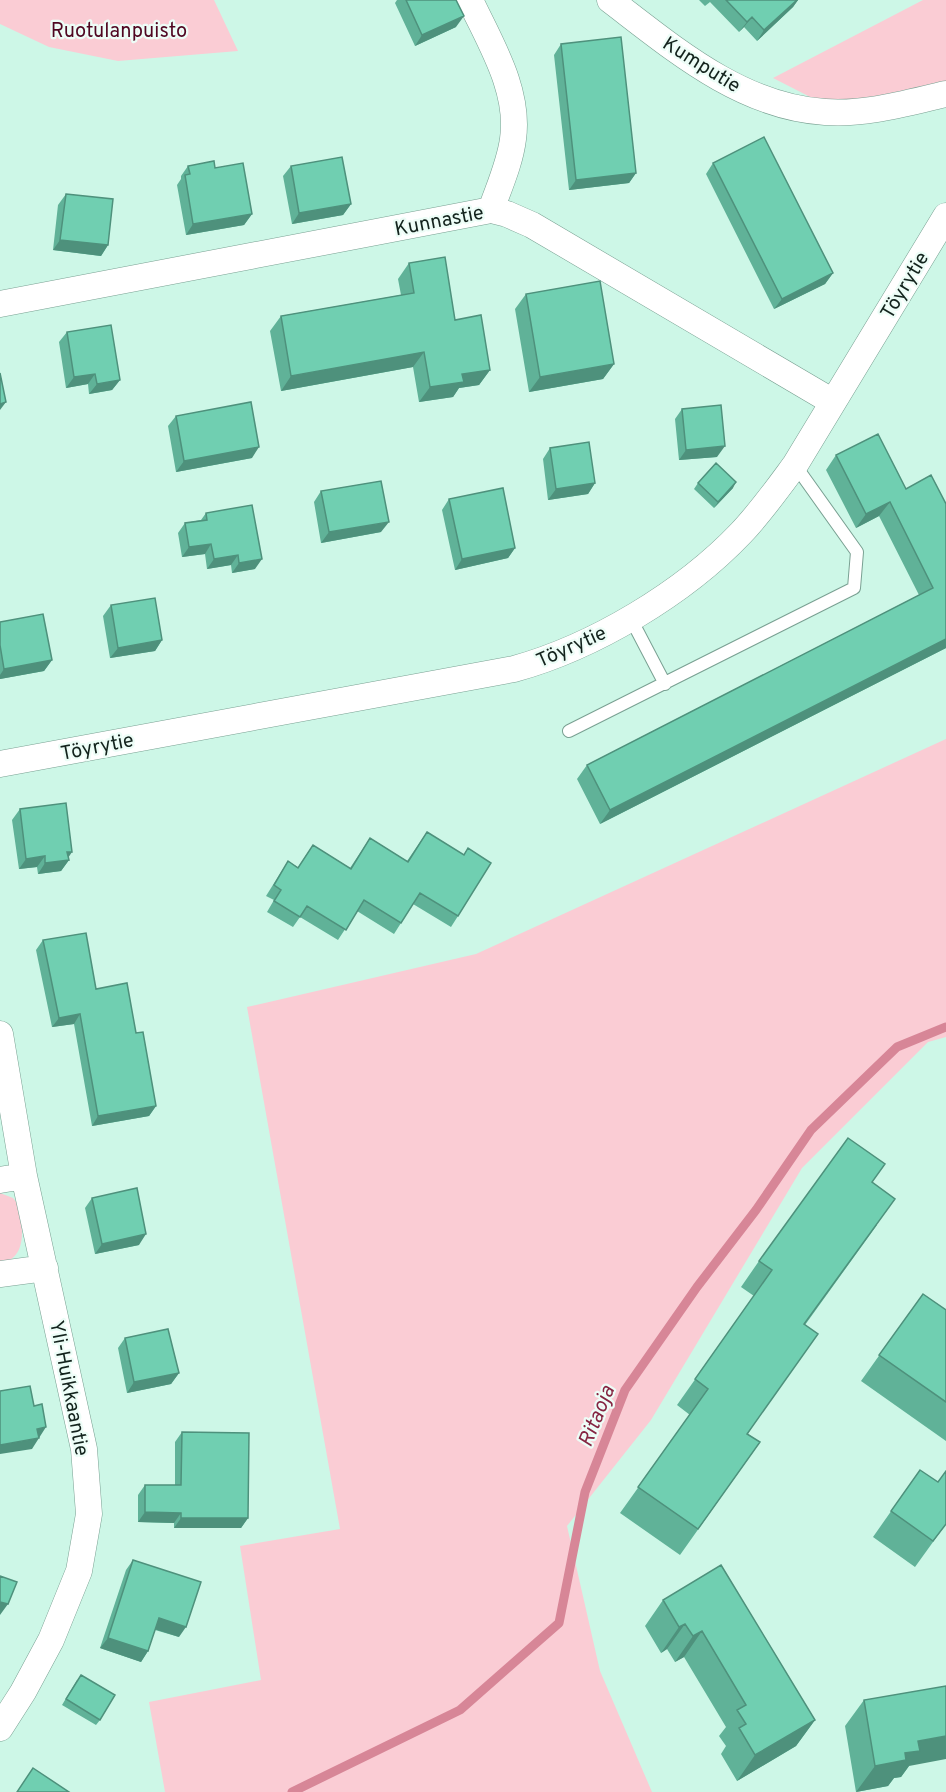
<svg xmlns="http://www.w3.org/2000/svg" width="946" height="1792" font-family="Overpass,sans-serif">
<rect width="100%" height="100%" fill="#cdf7e7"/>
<!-- green -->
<path fill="#faccd4" d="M 0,0 L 214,0 L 238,51 L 118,61 L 49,47 L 0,24 Z
M 923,0 L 946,0 L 946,82 L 865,100 L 818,101 L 773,78 Z
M 946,739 L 946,1037 L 928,1042 L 802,1168 L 651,1420 L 567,1526 L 600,1671 L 652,1792 L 165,1792 L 149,1702 L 261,1680 L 240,1546 L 340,1529 L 247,1007 L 476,954 Z
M 0,1193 L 13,1198 L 17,1203 C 23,1223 29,1259 0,1263 Z"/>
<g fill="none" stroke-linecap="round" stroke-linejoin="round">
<!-- stream -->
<path stroke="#d78697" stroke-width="9" d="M 292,1792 L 460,1710 L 559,1623 L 585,1492 L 625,1390 L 697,1287 L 756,1210 L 811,1130 L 897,1047 L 946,1027"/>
<!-- lane casing -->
<g stroke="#79a092" stroke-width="14">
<path id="lane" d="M 631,619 L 665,684
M 569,731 L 854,588 L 857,552 L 795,465"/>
</g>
<!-- street casing -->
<g stroke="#79a092" stroke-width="27">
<path id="street" d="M 470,0 C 490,43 520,90 513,139 C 510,163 499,187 491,210
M 610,0 C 673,48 741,107 825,112 C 866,115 906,103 946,94
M 0,304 L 491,210 L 507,214 L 532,225 L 833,402
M 0,764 L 514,669 C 594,647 684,593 741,533 C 761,512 778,488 795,465 L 946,216
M 0,1034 L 24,1176 L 84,1449 L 89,1514 L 79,1571 L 51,1640 L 23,1692 L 0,1728
M 0,1180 L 24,1176
M 0,1274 L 45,1268"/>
</g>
<!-- lane -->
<use href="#lane" stroke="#fff" stroke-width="12"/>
<!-- street -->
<use href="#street" stroke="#fff" stroke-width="26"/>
</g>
<!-- wall -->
<path fill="#60b298" d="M 397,0 L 456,0 L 456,27 L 415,46 L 395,3 Z
M 699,0 L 798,0 L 793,7 L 757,41 L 744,27 L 739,32 L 710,2 L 705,6 Z
M 561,44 L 636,173 L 629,183 L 569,190 L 554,55 Z
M 713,163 L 833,273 L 825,284 L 774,309 L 706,174 Z
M 188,166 L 215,168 L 252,214 L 244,225 L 186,235 L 177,185 L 181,179 L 181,176 Z
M 291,166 L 351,204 L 343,215 L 292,224 L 283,176 Z
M 66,194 L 108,245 L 101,256 L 53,250 L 58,205 Z
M 409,263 L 455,320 L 490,370 L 479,385 L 459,388 L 453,397 L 419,402 L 413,367 L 281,391 L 270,331 L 281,316 L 401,295 L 398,279 Z
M 526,294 L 614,364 L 603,379 L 529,392 L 515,309 Z
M 67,332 L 120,380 L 112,390 L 89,394 L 88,384 L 66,388 L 59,342 Z
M 682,409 L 717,457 L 679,460 L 675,419 Z
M 176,416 L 252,458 L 176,472 L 168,426 Z
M 550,448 L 595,483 L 588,494 L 548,500 L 543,459 Z
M 836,455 L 906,489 L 946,504 L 946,648 L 600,824 L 577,779 L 587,765 L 919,595 L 879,516 L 856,528 L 826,470 Z
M 698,483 L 733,488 L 714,508 L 694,489 Z
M 321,491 L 381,532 L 321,543 L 314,502 Z
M 449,499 L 515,548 L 508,558 L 455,570 L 442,510 Z
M 206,513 L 255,569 L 232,573 L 231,565 L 207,569 L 205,554 L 182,557 L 178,533 L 185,523 L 201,520 Z
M 111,605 L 162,640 L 155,651 L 110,658 L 103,616 Z
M 0,622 L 52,660 L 44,671 L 0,679 Z
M 20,809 L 69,860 L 61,871 L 38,874 L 37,867 L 19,869 L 12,820 Z
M 427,832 L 463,855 L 468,848 L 458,916 L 451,927 L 413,904 L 394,934 L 357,911 L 338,940 L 300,917 L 293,927 L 267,912 L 274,900 L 266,896 L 281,872 L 288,861 L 298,867 L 313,845 L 350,868 L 370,838 L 407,861 Z
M 43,940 L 96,989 L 136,1033 L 156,1106 L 149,1116 L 92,1126 L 74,1024 L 52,1027 L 36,950 Z
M 872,1183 L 877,1225 L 805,1325 L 748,1434 L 760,1442 L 680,1555 L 620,1513 L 690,1415 L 677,1405 L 754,1296 L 741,1287 L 759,1261 Z
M 92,1198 L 139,1245 L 95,1254 L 85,1208 Z
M 923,1294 L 946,1310 L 946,1441 L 861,1381 Z
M 125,1338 L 179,1373 L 171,1384 L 127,1393 L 118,1348 Z
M 182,1432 L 248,1518 L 241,1528 L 174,1528 L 174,1523 L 138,1522 L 138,1495 L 145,1485 L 175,1485 L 175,1442 Z
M 920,1470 L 946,1524 L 915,1567 L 873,1537 Z
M 133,1560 L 179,1637 L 155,1630 L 148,1651 L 141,1662 L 100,1648 L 126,1570 Z
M 663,1600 L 815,1720 L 796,1746 L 737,1781 L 721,1754 L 726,1746 L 719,1736 L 726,1727 L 684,1657 L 675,1662 L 667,1649 L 661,1653 L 645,1626 Z
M 77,1680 L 100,1720 L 96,1725 L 62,1705 Z
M 864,1700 L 909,1766 L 901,1777 L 894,1778 L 888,1786 L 856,1792 L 845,1726 Z"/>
<!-- shaded-wall -->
<path fill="#4e917c" d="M 797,0 L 798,0 L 793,7 L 757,41 L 764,30 Z
M 464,16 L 456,27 L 415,46 L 422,35 Z
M 752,17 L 744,27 L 739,32 L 747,22 Z
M 636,173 L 629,183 L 569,190 L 576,180 Z
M 351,204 L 343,215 L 292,224 L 299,213 Z
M 252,214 L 244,225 L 186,235 L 193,224 Z
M 60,240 L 108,245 L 101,256 L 53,250 Z
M 833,273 L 825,284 L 774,309 L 782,299 Z
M 424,352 L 413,367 L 281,391 L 291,376 Z
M 614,364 L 603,379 L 529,392 L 540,377 Z
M 490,370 L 479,385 L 459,388 L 453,397 L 419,402 L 430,387 L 462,374 Z
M 95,374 L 88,384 L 66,388 L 74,377 Z
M 120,380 L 112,390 L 89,394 L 97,384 Z
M 6,402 L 0,410 L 0,404 Z
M 725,446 L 717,457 L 679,460 L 686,450 Z
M 259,447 L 252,458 L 176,472 L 184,461 Z
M 736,482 L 733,488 L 714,508 L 718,502 Z
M 595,483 L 588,494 L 548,500 L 556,489 Z
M 890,502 L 879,516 L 856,528 L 866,514 Z
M 389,522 L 381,532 L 321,543 L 329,532 Z
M 211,544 L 205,554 L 182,557 L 189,547 Z
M 515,548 L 508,558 L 455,570 L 462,559 Z
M 238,555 L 231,565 L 207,569 L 214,559 Z
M 262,559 L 255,569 L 232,573 L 239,563 Z
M 946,639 L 946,648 L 600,824 L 610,810 Z
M 162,640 L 155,651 L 110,658 L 118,648 Z
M 52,660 L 44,671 L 0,679 L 0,675 L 4,669 Z
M 67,852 L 72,852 L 66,861 L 69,860 L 61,871 L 38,874 L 45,863 Z
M 45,856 L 37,867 L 19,869 L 26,859 Z
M 80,1014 L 74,1024 L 52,1027 L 59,1018 Z
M 156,1106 L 149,1116 L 92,1126 L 98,1116 Z
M 146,1234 L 139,1245 L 95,1254 L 102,1244 Z
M 179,1373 L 171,1384 L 127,1393 L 134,1382 Z
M 46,1427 L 39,1438 L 37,1429 Z
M 39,1438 L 32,1449 L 0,1454 L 0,1445 Z
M 145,1512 L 181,1513 L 174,1523 L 138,1522 Z
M 181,1518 L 248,1518 L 241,1528 L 174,1528 Z
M 0,1602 L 8,1604 L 0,1615 Z
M 159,1618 L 186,1627 L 179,1637 L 151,1628 Z
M 685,1624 L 667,1649 L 661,1653 L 679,1627 Z
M 702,1631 L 684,1657 L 675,1662 L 693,1636 Z
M 108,1638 L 148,1651 L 141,1662 L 100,1648 Z
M 815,1720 L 796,1746 L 737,1781 L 755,1755 Z
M 946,1736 L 946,1759 L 909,1766 L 901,1777 L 894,1778 L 888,1786 L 856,1792 L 875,1766 L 918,1741 Z"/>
<!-- building -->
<path fill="#70cfb1" stroke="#4e917c" stroke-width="1.5" d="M 406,0 L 456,0 L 464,16 L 422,35 Z
M 726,0 L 797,0 L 764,30 L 752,17 L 747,22 Z
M 621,37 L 636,173 L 576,180 L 561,44 Z
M 764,137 L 833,273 L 782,299 L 713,163 Z
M 342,157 L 351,204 L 299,213 L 291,166 Z
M 214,161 L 215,168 L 243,163 L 252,214 L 193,224 L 185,175 L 190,174 L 188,166 Z
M 66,194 L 113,199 L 108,245 L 60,240 Z
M 445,257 L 455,320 L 481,315 L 490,370 L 462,374 L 464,382 L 430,387 L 424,352 L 291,376 L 281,316 L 414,293 L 409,263 Z
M 600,281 L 614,364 L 540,377 L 526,294 Z
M 111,325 L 120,380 L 97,384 L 95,374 L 74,377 L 67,332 Z
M 0,373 L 6,402 L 0,404 Z
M 251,402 L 259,447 L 184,461 L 176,416 Z
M 721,405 L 725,446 L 686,450 L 682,409 Z
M 878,434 L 906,489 L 931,475 L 946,504 L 946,639 L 610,810 L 587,765 L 933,588 L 890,502 L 866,514 L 836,455 Z
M 589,442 L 595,483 L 556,489 L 550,448 Z
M 716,463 L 736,482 L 718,502 L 698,483 Z
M 381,481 L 389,522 L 329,532 L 321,491 Z
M 503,488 L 515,548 L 462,559 L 449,499 Z
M 252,505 L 262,559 L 239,563 L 238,555 L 214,559 L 211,544 L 189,547 L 185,523 L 207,520 L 206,513 Z
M 155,598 L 162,640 L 118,648 L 111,605 Z
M 43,614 L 52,660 L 4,669 L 0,645 L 0,622 Z
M 66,803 L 72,852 L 67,852 L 69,860 L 45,863 L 45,856 L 26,859 L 20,809 Z
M 427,832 L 464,855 L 468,848 L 491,863 L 458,916 L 420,893 L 401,923 L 364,900 L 346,930 L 307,906 L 300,917 L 274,901 L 281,890 L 274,885 L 288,861 L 298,868 L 313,845 L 351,869 L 370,838 L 408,862 Z
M 86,933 L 96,989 L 127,983 L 136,1033 L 143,1032 L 156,1106 L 98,1116 L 80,1014 L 59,1018 L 43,940 Z
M 848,1138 L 885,1164 L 872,1182 L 895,1199 L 804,1324 L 818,1334 L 747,1434 L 760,1442 L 698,1529 L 638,1487 L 708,1389 L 695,1379 L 772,1270 L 759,1261 Z
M 137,1188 L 146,1234 L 102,1244 L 92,1198 Z
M 923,1294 L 946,1310 L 946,1402 L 879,1355 Z
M 168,1329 L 179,1373 L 134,1382 L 125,1338 Z
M 30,1386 L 34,1406 L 42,1404 L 46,1427 L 37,1429 L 39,1438 L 0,1445 L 0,1391 Z
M 182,1432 L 249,1433 L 248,1518 L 181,1518 L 181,1513 L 145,1512 L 145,1485 L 181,1485 Z
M 920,1470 L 938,1482 L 946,1471 L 946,1524 L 933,1541 L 891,1511 Z
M 133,1560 L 201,1582 L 186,1627 L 159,1618 L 148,1651 L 108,1638 Z
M 721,1565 L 815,1720 L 755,1755 L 739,1728 L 746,1724 L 737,1710 L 746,1705 L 702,1631 L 693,1636 L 685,1624 L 679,1627 L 663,1600 Z
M 0,1576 L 17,1582 L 8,1604 L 0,1602 Z
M 81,1675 L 115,1695 L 100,1720 L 66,1699 Z
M 946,1686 L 946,1736 L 918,1741 L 920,1751 L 905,1753 L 906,1760 L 875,1766 L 864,1700 Z
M 33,1768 L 69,1792 L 17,1792 Z"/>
<g text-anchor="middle" stroke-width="4.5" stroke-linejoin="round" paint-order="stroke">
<!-- park labels -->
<g font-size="20" fill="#500621" stroke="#edfdf7">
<text x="119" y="37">Ruotulanpuisto</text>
</g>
<!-- street labels -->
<g font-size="20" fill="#13231d" stroke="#edfdf7">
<text transform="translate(702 64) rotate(32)" y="7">Kumputie</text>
<text transform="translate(439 220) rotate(-11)" y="7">Kunnastie</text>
<text transform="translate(904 285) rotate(-59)" y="7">Töyrytie</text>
<text transform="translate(571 646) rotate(-24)" y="7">Töyrytie</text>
<text transform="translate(97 746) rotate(-11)" y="7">Töyrytie</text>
<text transform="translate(70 1388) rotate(79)" y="7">Yli-Huikkaantie</text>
</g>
<!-- water labels -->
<g font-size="21" font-style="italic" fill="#852542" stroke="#edfdf7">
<text transform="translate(596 1416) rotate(-68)" y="7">Ritaoja</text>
</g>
</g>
</svg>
